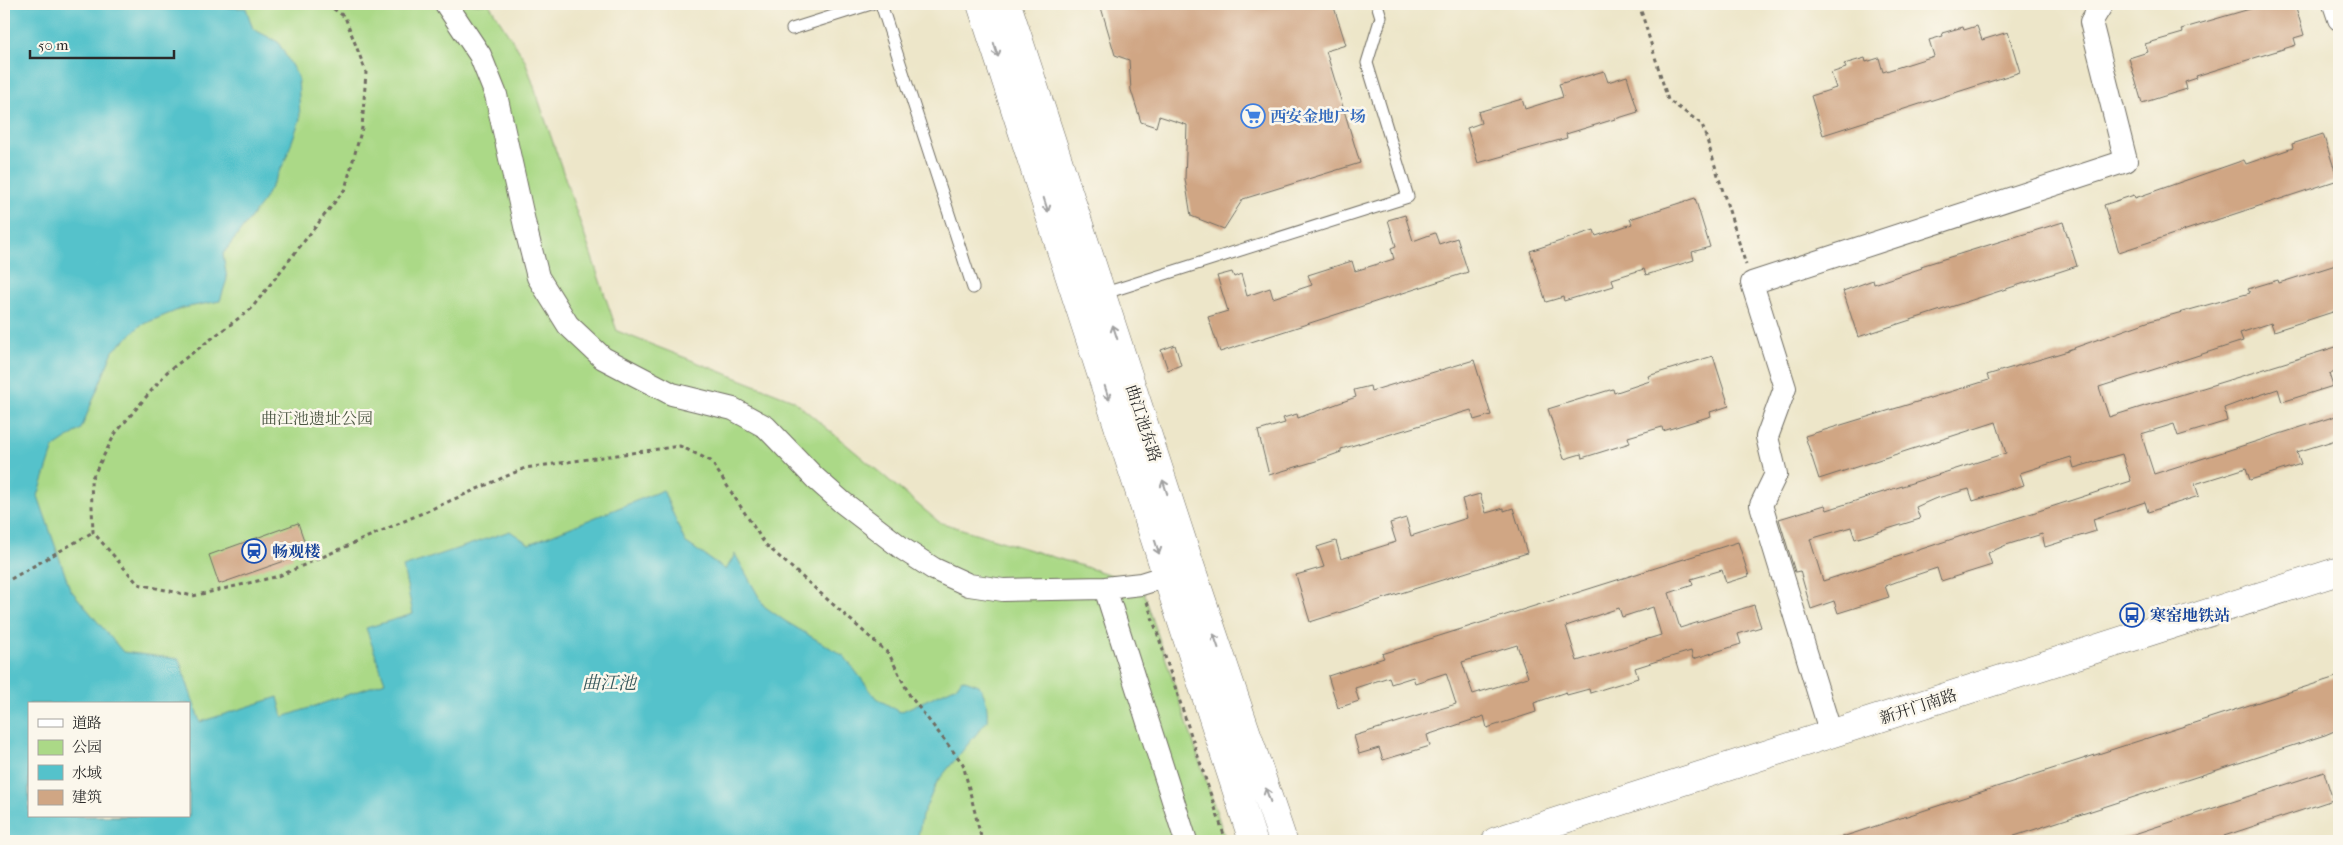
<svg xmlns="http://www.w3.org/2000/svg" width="2343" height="845" font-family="'IM FELL French Canon','Noto Serif SC',serif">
<rect width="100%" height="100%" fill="#fbf7ec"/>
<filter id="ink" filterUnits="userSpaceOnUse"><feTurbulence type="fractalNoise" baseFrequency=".02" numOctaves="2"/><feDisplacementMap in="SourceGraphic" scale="10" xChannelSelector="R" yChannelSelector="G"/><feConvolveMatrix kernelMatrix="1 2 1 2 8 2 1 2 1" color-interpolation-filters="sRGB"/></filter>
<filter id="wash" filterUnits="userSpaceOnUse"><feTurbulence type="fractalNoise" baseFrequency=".0096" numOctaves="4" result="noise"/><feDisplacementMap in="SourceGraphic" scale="20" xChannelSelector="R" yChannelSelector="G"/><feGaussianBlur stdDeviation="1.12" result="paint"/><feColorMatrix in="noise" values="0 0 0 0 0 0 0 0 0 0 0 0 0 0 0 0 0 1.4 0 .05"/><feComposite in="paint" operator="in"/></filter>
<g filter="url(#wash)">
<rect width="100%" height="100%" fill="#ede6c9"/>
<!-- green -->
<path fill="#abd987" stroke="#6b8259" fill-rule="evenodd" d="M 4,4 L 489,4 L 525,60 L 617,331 L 793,400 L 939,522 L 1141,584 L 1226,841 L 4,841 ZM 29,704 L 189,704 L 189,816 L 29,816 Z"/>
<!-- water -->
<path fill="#54c2cb" stroke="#40767b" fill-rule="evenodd" d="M 4,4 L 161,4 L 164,6 L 246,8 L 253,29 L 278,42 L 298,77 L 300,119 L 285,161 L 264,200 L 223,254 L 227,279 L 220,301 L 183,308 L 141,325 L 113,351 L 81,429 L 54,447 L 38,496 L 70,589 L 123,652 L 179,659 L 200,722 L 278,697 L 283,717 L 385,682 L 366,628 L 413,614 L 403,567 L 510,531 L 529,544 L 663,490 L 685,542 L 726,570 L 735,554 L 764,606 L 785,621 L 844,656 L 876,698 L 900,712 L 957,686 L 962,679 L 979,685 C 986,697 988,706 987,721 L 937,782 L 922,816 L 917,841 L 4,841 ZM 29,704 L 189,704 L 189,816 L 29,816 Z"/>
<g id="blocks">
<!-- building -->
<path fill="#d0a684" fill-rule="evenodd" d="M 1100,4 L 1333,4 L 1346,45 L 1326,51 L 1360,163 L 1243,199 L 1224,229 L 1191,216 L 1185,179 L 1187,125 L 1159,116 L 1156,127 L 1141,122 L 1131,90 L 1129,60 L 1115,55 Z
M 2267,4 L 2295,4 L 2304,35 L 2294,38 L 2296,45 L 2196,76 L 2197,78 L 2185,82 L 2187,89 L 2142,103 L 2129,58 L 2148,52 L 2145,44 L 2183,33 L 2181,29 Z
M 1977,26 L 1982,40 L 2008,32 L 2020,72 L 1823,135 L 1811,96 L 1836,88 L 1831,73 L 1846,68 L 1844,64 L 1865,58 L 1866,62 L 1879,58 L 1883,72 L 1934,56 L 1929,40 L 1943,36 L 1942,33 L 1963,27 L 1964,30 Z
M 1604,71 L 1608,82 L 1627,76 L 1638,112 L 1566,134 L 1567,138 L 1478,163 L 1467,128 L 1481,123 L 1478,112 L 1522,99 L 1525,109 L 1563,97 L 1559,84 Z
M 2323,134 L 2338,180 L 2119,252 L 2104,205 L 2134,195 L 2135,198 L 2244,160 L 2246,164 L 2293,148 L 2292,144 Z
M 1695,198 L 1710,247 L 1692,252 L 1694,260 L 1646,275 L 1644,269 L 1612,279 L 1614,286 L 1564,301 L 1563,297 L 1546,302 L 1530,251 L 1594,230 L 1596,236 L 1632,224 L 1630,219 Z
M 1405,215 L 1413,241 L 1435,233 L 1439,244 L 1457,238 L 1468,272 L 1220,352 L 1208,317 L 1228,311 L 1217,276 L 1232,272 L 1234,277 L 1241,274 L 1247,296 L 1270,288 L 1273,298 L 1312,285 L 1308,275 L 1352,261 L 1355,271 L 1394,259 L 1391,248 L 1396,246 L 1388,220 Z
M 2063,222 L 2077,266 L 1858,337 L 1843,291 L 1873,280 L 1874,284 L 1922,268 L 1921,266 Z
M 2339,264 L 2339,310 L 2274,331 L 2271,323 L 2240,333 L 2243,341 L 2099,387 L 2109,417 L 2339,346 L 2339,371 L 2329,374 L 2333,386 L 2282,402 L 2278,389 L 2248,399 L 2224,408 L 2227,421 L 2178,436 L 2174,424 L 2141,434 L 2154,474 L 2339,415 L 2339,439 L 2297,452 L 2301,464 L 2250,480 L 2246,468 L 2195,484 L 2199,496 L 2148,512 L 2145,502 L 2093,519 L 2096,531 L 2045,547 L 2042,534 L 2006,545 L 1988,553 L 1992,565 L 1941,581 L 1937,568 L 1904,579 L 1885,586 L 1889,597 L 1838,613 L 1834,601 L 1811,609 L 1800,571 L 1795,572 L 1779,519 L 1825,505 L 1827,510 L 2006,453 L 1996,422 L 1819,479 L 1805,436 L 1989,380 L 1987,375 L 2068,351 L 2068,350 L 2150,321 L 2250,293 L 2248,289 L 2278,280 L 2279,283 ZM 2122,454 L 2131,481 L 1823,581 L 1810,539 L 1851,527 L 1855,539 L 1920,519 L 1916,507 L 1934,499 L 1969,489 L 1973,501 L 2024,485 L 2020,473 L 2039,467 L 2071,457 L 2074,468 Z
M 1175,345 L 1181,365 L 1168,370 L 1161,350 Z
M 1713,356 L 1729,406 L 1710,412 L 1711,416 L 1663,431 L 1662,427 L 1628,437 L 1630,443 L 1582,458 L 1581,454 L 1564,459 L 1548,409 L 1613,389 L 1614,393 L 1650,381 L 1648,376 Z
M 1474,360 L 1491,415 L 1474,420 L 1471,410 L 1341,449 L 1341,452 L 1316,461 L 1269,475 L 1258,431 L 1285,423 L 1283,418 L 1297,414 L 1298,418 L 1356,397 L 1354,390 L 1370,386 L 1371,391 Z
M 1480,494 L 1486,513 L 1504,508 L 1504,511 L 1513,508 L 1527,553 L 1310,622 L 1296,575 L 1324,567 L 1317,547 L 1336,541 L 1341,559 L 1396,542 L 1390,523 L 1406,518 L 1411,536 L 1467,518 L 1462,499 Z
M 298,523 L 306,546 L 291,552 L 293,558 L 219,584 L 209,555 Z
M 1738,542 L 1749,576 L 1726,583 L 1722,570 L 1691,579 L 1693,585 L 1669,593 L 1680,628 L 1754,605 L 1761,627 L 1738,634 L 1741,644 L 1693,659 L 1691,651 L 1657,661 L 1635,668 L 1638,678 L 1590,693 L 1589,689 L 1567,695 L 1566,692 L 1534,703 L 1536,712 L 1487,728 L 1484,716 L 1427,735 L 1430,746 L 1383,760 L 1379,748 L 1359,754 L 1354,736 L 1456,704 L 1446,673 L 1415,683 L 1413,677 L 1391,684 L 1389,677 L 1355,688 L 1359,701 L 1338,708 L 1328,676 L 1384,658 L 1382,654 ZM 1653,607 L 1661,635 L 1577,661 L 1566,626 L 1619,608 L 1622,617 ZM 1517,645 L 1528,677 L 1473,694 L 1462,662 Z
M 2339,676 L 2339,729 L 2325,735 L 1999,841 L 1840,841 L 1839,838 Z
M 2324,772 L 2333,800 L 2224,836 L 2225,838 L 2215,841 L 2122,841 L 2122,838 Z"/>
</g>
</g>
<g filter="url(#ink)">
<use href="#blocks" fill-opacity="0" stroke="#6f6c62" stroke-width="1"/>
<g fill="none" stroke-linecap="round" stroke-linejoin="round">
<!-- service casing -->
<g stroke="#6f6c62" stroke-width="13">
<path id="service" d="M 881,4 L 973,288
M 792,29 L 871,4
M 1102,294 L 1408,197 L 1367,63 L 1381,17 L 1377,4"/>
</g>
<!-- minor casing -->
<g stroke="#6f6c62" stroke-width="24">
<path id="minor" d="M 446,4 L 480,55 L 496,95 L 525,226 L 538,277 L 568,325 L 603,358 L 672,394 L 733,409 L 766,427 L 815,478 L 842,502 L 903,549 L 934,569 L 969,585 L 1003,590 L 1105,588 L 1141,584 L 1183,571
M 2334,4 L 2339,19
M 1105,588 L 1186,841
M 1831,734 L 1761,505 L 1776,474 L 1767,437 L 1785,388 L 1752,283 L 2126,161 L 2091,22 L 2102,4"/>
</g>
<!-- tertiary casing -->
<g stroke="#6f6c62" stroke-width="29">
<path id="tertiary" d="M 1496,841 L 2339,571"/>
</g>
<!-- secondary casing -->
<g stroke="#6f6c62" stroke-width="29">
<path id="secondary" d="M 981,4 L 1253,841
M 1007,4 L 1191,568 L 1283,841"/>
</g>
<!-- path -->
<path stroke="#6f6c62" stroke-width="3" stroke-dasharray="4 4" stroke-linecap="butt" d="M 327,4 L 345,17 L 366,72 L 362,128 L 345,189 L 251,309 L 167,372 L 115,434 L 91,480 L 93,532 L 138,584 L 193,596 L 279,576 L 525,468 L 680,446 L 711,461 L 765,544 L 889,654 L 910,696 L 963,764 L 982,841
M 1639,4 L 1668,100 L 1702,124 L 1746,265
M 4,583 L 93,532
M 1147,602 L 1226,841"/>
<!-- service -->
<use href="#service" stroke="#fff" stroke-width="11"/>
<!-- minor -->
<use href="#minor" stroke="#fff" stroke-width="22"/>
<!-- tertiary -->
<use href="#tertiary" stroke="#fff" stroke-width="28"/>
<!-- secondary -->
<use href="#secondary" stroke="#fff" stroke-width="28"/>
</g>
<!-- one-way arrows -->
<defs><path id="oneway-shaft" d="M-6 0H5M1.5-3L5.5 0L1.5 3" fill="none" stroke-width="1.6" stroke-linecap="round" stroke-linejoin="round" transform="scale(1.25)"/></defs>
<g stroke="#a0a0a0">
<use href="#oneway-shaft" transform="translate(996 50) rotate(72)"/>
<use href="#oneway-shaft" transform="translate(1046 205) rotate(72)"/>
<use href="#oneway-shaft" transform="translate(1115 332) rotate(-108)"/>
<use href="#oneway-shaft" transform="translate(1107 393) rotate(72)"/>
<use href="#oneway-shaft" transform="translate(1165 487) rotate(-108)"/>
<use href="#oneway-shaft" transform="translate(1157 547) rotate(72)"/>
<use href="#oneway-shaft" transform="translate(1216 641) rotate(-109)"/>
<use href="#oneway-shaft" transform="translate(1268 795) rotate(-109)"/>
</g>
</g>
<!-- icons -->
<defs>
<g id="supermarket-ring" transform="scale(1.25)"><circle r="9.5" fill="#fbf7ec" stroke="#3f7fe0" stroke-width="1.5"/><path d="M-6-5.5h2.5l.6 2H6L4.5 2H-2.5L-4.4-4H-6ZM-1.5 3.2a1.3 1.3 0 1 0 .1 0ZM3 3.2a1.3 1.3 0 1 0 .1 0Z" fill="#3f7fe0"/></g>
<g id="station-ring" transform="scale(1.25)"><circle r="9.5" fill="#fbf7ec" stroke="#1a4fb4" stroke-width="1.5"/><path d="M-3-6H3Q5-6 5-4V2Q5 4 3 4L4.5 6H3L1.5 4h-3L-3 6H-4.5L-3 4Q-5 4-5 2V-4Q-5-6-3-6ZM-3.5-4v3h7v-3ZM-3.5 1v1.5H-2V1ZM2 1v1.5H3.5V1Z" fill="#1a4fb4"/></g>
<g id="bus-ring" transform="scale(1.25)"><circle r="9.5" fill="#fbf7ec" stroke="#1a4fb4" stroke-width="1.5"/><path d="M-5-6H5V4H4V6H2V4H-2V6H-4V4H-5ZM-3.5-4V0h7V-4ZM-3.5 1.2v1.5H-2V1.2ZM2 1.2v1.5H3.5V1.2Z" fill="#1a4fb4"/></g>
</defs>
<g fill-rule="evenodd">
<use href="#supermarket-ring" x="1253" y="116"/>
<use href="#station-ring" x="254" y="551"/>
<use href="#bus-ring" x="2132" y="615"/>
</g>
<g text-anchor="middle" stroke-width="5" stroke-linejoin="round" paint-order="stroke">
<!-- shop labels -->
<g font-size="16" font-weight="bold" fill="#366cbe" stroke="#fbf7ec" text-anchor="start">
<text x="1270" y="122">西安金地广场</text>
</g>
<!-- park labels -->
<g font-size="16" fill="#4b5642" stroke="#fbf7ec">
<text x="317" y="424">曲江池遗址公园</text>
</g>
<!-- street labels -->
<g font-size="16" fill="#2b2b2b" stroke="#fbf7ec">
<text transform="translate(1144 423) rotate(72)" y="6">曲江池东路</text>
<text transform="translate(1918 706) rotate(-18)" y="6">新开门南路</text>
</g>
<!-- transit labels -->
<g font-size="16" font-weight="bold" fill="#164399" stroke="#fbf7ec" text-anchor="start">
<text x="272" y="557">畅观楼</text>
<text x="2150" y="621">寒窑地铁站</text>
</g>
<!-- water labels -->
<g font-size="18" font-style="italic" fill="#37585b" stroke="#fbf7ec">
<text x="609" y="689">曲江池</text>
</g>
</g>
<!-- margin -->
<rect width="2343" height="845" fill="none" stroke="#fbf7ec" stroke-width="20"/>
<!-- legend -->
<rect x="28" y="702" width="162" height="115" fill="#fbf7ec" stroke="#a8a59f"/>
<rect x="38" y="719" width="25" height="8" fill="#ffffff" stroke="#a8a59f"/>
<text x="72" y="728" font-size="15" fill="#2b2b2b">道路</text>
<rect x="38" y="740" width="25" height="15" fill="#abd987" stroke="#a8a59f"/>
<text x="72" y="752" font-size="15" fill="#2b2b2b">公园</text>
<rect x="38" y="765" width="25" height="15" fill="#54c2cb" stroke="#a8a59f"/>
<text x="72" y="778" font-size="15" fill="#2b2b2b">水域</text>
<rect x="38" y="790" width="25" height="15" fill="#d0a684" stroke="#a8a59f"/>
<text x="72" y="802" font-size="15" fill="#2b2b2b">建筑</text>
<!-- scale -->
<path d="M30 50v8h144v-8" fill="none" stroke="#2b2b2b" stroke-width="2.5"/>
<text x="38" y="50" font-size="15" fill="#2b2b2b" stroke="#fbf7ec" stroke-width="4" paint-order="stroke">50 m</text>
</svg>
